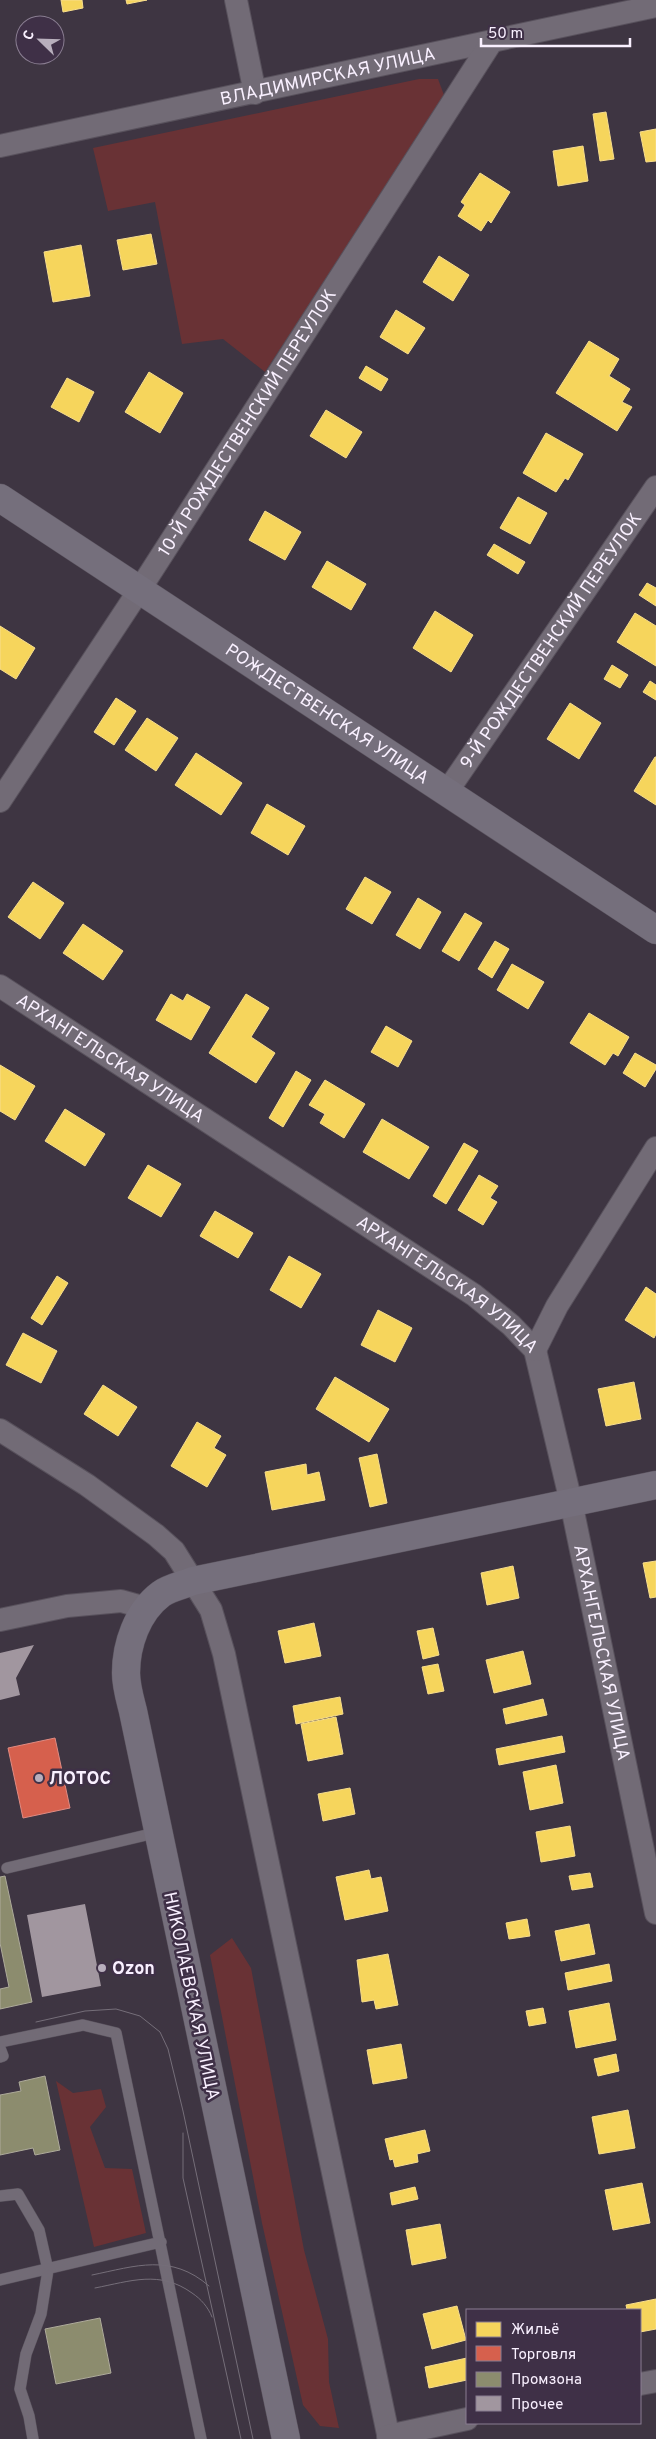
<svg xmlns="http://www.w3.org/2000/svg" width="656" height="2439" font-family="Overpass,sans-serif">
<rect width="100%" height="100%" fill="#3e3542"/>
<!-- green -->
<path fill="#693235" d="M 419,79 L 438,79 L 444,95 L 433,117 L 265,372 L 223,339 L 182,344 L 155,202 L 108,211 L 93,148 Z
M 232,1938 L 251,1968 L 304,2250 L 328,2339 L 329,2382 L 339,2428 L 320,2426 L 303,2405 L 262,2223 L 210,1955 Z
M 56,2081 L 73,2093 L 101,2089 L 106,2107 L 90,2127 L 105,2168 L 132,2169 L 146,2233 L 94,2247 Z"/>
<!-- homes -->
<path fill="#f6d55c" stroke="#f7dd8d" d="M 61,0 L 82,0 L 83,8 L 63,12 Z
M 126,0 L 147,0 L 127,4 Z
M 606,112 L 614,159 L 600,161 L 593,114 Z
M 656,129 L 656,161 L 646,162 L 640,132 Z
M 583,146 L 588,181 L 558,186 L 553,151 Z
M 480,173 L 510,192 L 491,223 L 488,220 L 481,231 L 458,216 L 465,205 L 461,202 Z
M 151,234 L 157,264 L 123,270 L 117,240 Z
M 81,245 L 90,296 L 53,302 L 44,252 Z
M 439,256 L 469,275 L 453,301 L 423,282 Z
M 396,310 L 425,328 L 408,354 L 380,337 Z
M 589,341 L 619,359 L 609,376 L 630,389 L 622,402 L 632,407 L 617,431 L 556,393 Z
M 366,366 L 388,379 L 381,391 L 359,378 Z
M 149,372 L 183,393 L 160,433 L 125,412 Z
M 67,378 L 94,392 L 79,422 L 51,407 Z
M 326,410 L 362,432 L 346,458 L 310,436 Z
M 546,433 L 583,454 L 568,480 L 565,478 L 556,492 L 523,473 Z
M 518,497 L 547,513 L 530,544 L 500,528 Z
M 265,511 L 301,532 L 285,560 L 249,540 Z
M 494,544 L 525,562 L 518,574 L 487,555 Z
M 327,561 L 366,584 L 351,610 L 312,587 Z
M 647,583 L 656,588 L 656,606 L 639,595 Z
M 435,611 L 473,635 L 451,672 L 413,648 Z
M 635,613 L 656,626 L 656,666 L 617,642 Z
M 0,626 L 35,648 L 16,679 L 0,669 Z
M 612,665 L 628,675 L 620,688 L 604,679 Z
M 650,681 L 656,685 L 656,700 L 643,692 Z
M 116,698 L 136,711 L 114,745 L 94,732 Z
M 570,703 L 601,723 L 579,759 L 547,739 Z
M 147,718 L 178,738 L 156,771 L 125,750 Z
M 196,753 L 242,783 L 221,815 L 175,785 Z
M 655,757 L 656,757 L 656,805 L 634,791 Z
M 267,804 L 305,826 L 288,855 L 251,833 Z
M 365,877 L 391,892 L 372,924 L 346,909 Z
M 33,882 L 64,903 L 40,939 L 8,917 Z
M 418,898 L 441,912 L 420,949 L 396,935 Z
M 465,913 L 482,923 L 459,961 L 442,951 Z
M 83,924 L 123,951 L 103,980 L 63,953 Z
M 495,941 L 509,949 L 492,978 L 478,969 Z
M 512,964 L 544,982 L 528,1009 L 497,990 Z
M 171,994 L 183,1001 L 187,994 L 210,1007 L 191,1040 L 156,1020 Z
M 246,994 L 269,1008 L 251,1037 L 275,1053 L 256,1083 L 209,1053 Z
M 589,1013 L 629,1037 L 618,1056 L 613,1053 L 605,1065 L 570,1043 Z
M 386,1026 L 412,1041 L 398,1067 L 371,1052 Z
M 635,1053 L 656,1065 L 656,1069 L 645,1087 L 623,1073 Z
M 0,1065 L 35,1086 L 15,1120 L 0,1111 Z
M 296,1071 L 311,1080 L 283,1127 L 269,1118 Z
M 325,1080 L 365,1104 L 344,1138 L 320,1123 L 325,1114 L 309,1105 Z
M 65,1109 L 105,1134 L 85,1166 L 45,1141 Z
M 382,1119 L 429,1147 L 409,1179 L 363,1152 Z
M 464,1143 L 478,1151 L 446,1204 L 433,1196 Z
M 148,1165 L 181,1184 L 161,1217 L 128,1198 Z
M 479,1175 L 498,1186 L 490,1198 L 497,1202 L 483,1225 L 458,1210 Z
M 215,1211 L 253,1233 L 238,1258 L 200,1236 Z
M 289,1256 L 321,1274 L 301,1308 L 270,1290 Z
M 57,1276 L 68,1283 L 42,1325 L 31,1318 Z
M 646,1287 L 656,1294 L 656,1334 L 654,1338 L 625,1320 Z
M 378,1310 L 412,1328 L 395,1362 L 361,1345 Z
M 23,1333 L 57,1351 L 41,1383 L 6,1365 Z
M 335,1377 L 389,1409 L 369,1442 L 316,1409 Z
M 634,1382 L 641,1419 L 606,1426 L 598,1389 Z
M 103,1385 L 137,1407 L 118,1436 L 84,1414 Z
M 197,1422 L 221,1436 L 214,1448 L 226,1455 L 207,1487 L 171,1466 Z
M 377,1454 L 387,1503 L 370,1507 L 359,1458 Z
M 306,1464 L 307,1475 L 319,1472 L 325,1500 L 272,1510 L 265,1472 Z
M 656,1561 L 656,1597 L 650,1598 L 643,1563 Z
M 513,1566 L 519,1598 L 487,1605 L 481,1573 Z
M 314,1623 L 321,1656 L 285,1663 L 278,1631 Z
M 433,1628 L 439,1655 L 423,1659 L 417,1631 Z
M 523,1651 L 531,1684 L 494,1693 L 486,1660 Z
M 438,1664 L 444,1691 L 428,1694 L 422,1667 Z
M 340,1697 L 343,1714 L 296,1724 L 293,1706 Z
M 543,1699 L 547,1715 L 506,1724 L 503,1709 Z
M 336,1717 L 343,1754 L 308,1761 L 301,1724 Z
M 562,1736 L 565,1752 L 499,1765 L 496,1749 Z
M 556,1765 L 563,1803 L 530,1810 L 523,1772 Z
M 350,1788 L 355,1814 L 323,1821 L 318,1794 Z
M 570,1826 L 575,1856 L 541,1862 L 536,1832 Z
M 369,1870 L 371,1879 L 381,1877 L 388,1911 L 345,1920 L 336,1877 Z
M 590,1873 L 593,1887 L 572,1890 L 569,1876 Z
M 527,1919 L 530,1936 L 509,1939 L 506,1923 Z
M 589,1924 L 595,1954 L 561,1961 L 555,1931 Z
M 388,1954 L 398,2005 L 376,2009 L 374,2000 L 362,2002 L 357,1960 Z
M 609,1964 L 612,1981 L 568,1990 L 565,1973 Z
M 609,2003 L 616,2040 L 576,2048 L 569,2011 Z
M 543,2008 L 546,2023 L 529,2026 L 526,2011 Z
M 401,2044 L 407,2078 L 373,2084 L 367,2050 Z
M 616,2054 L 619,2071 L 598,2076 L 594,2059 Z
M 628,2110 L 635,2148 L 599,2154 L 592,2117 Z
M 425,2130 L 430,2151 L 417,2154 L 418,2162 L 395,2167 L 393,2159 L 390,2160 L 385,2139 Z
M 642,2183 L 650,2223 L 613,2230 L 605,2190 Z
M 415,2187 L 418,2199 L 392,2205 L 390,2193 Z
M 440,2224 L 446,2258 L 412,2265 L 406,2230 Z
M 656,2299 L 656,2329 L 640,2332 L 640,2310 L 627,2310 L 626,2305 Z
M 457,2306 L 466,2340 L 432,2349 L 423,2314 Z
M 467,2358 L 467,2380 L 429,2388 L 425,2367 Z"/>
<!-- shops -->
<path fill="#d6604d" stroke="#e08b82" d="M 55,1738 L 70,1808 L 23,1818 L 8,1748 Z"/>
<!-- industry -->
<path fill="#8c8c6e" stroke="#adaa9a" d="M 5,1876 L 32,2002 L 0,2009 L 0,1989 L 9,1987 L 0,1943 L 0,1877 Z
M 45,2076 L 60,2150 L 35,2155 L 33,2148 L 0,2155 L 0,2095 L 21,2091 L 19,2082 Z
M 100,2318 L 111,2373 L 56,2384 L 45,2329 Z"/>
<!-- building -->
<path fill="#a1969f" d="M 34,1645 L 16,1678 L 20,1695 L 0,1700 L 0,1653 Z
M 85,1904 L 101,1986 L 42,1997 L 27,1915 Z"/>
<g fill="none" stroke-linecap="round" stroke-linejoin="round">
<!-- lane casing -->
<g stroke="#58515c" stroke-width="12">
<path id="lane" d="M 7,1868 L 159,1832
M 0,2042 L 83,2025 L 116,2033 L 201,2439
M 0,2048 L 3,2056 L 0,2057
M 0,2196 L 18,2194 L 39,2230 L 48,2270 L 41,2314 L 26,2354 L 20,2389 L 29,2416 L 33,2439
M 0,2280 L 161,2242"/>
</g>
<!-- street casing -->
<g stroke="#58515c" stroke-width="24">
<g id="street">
<path d="M 236,0 L 255,93"/>
<path id="s1" d="M 0,146 L 656,6"/>
<path id="s2" d="M 446,793 L 656,487"/>
<path id="s3" d="M 0,801 L 140,589 L 492,41"/>
<path id="s4" d="M 0,986 L 474,1295 L 511,1325 L 535,1350 L 571,1502 L 656,1913"/>
<path d="M 535,1350 L 557,1306 L 656,1148"/>
<path d="M 0,1430 L 87,1485 L 156,1535 L 174,1551 L 211,1610 L 224,1654 L 389,2439"/>
<path d="M 0,1620 L 67,1606 L 121,1601 L 146,1608"/>
<path d="M 640,2384 L 656,2381"/>
<path d="M 388,2436 L 467,2419"/>
</g>
</g>
<!-- secondary casing -->
<g stroke="#58515c" stroke-width="29">
<g id="secondary">
<path id="s5" d="M 0,498 L 656,930"/>
<path d="M 286,2439 L 133,1711 C 130,1699 126,1686 126,1673 C 126,1645 137,1612 161,1594 C 169,1588 183,1585 193,1581 L 656,1485"/>
</g>
</g>
<!-- lane -->
<use href="#lane" stroke="#726b76" stroke-width="11"/>
<!-- street -->
<use href="#street" stroke="#726b76" stroke-width="22"/>
<!-- secondary -->
<use href="#secondary" stroke="#756f7c" stroke-width="28"/>
<!-- tram -->
<path stroke="#756e79" stroke-width="1" d="M 36,2022 L 85,2011 L 116,2009 L 140,2016 L 160,2032 L 168,2049 L 183,2111 L 253,2439
M 183,2133 L 183,2178 L 241,2439
M 92,2275 C 136,2266 171,2253 209,2286
M 95,2288 C 131,2281 160,2270 192,2293 C 201,2299 208,2307 212,2317"/>
</g>
<!-- markers -->
<g fill="#b8afbd" stroke="#3f3047" stroke-width="2">
<circle cx="39" cy="1778" r="5"/>
<circle cx="102" cy="1968" r="5"/>
</g>
<g text-anchor="middle" stroke-width="5" stroke-linejoin="round" paint-order="stroke">
<!-- street labels -->
<g font-size="18" fill="#f9f0ff" stroke="#3f3047">
<text dy="6" stroke="none"><textPath href="#s1" startOffset="335">ВЛАДИМИРСКАЯ УЛИЦА</textPath></text>
<text dy="6" stroke="none"><textPath href="#s3" startOffset="452">10-Й РОЖДЕСТВЕНСКИЙ ПЕРЕУЛОК</textPath></text>
<text dy="6" stroke="none"><textPath href="#s2" startOffset="185">9-Й РОЖДЕСТВЕНСКИЙ ПЕРЕУЛОК</textPath></text>
<text dy="6" stroke="none"><textPath href="#s5" startOffset="392">РОЖДЕСТВЕНСКАЯ УЛИЦА</textPath></text>
<text dy="6" stroke="none"><textPath href="#s4" startOffset="132">АРХАНГЕЛЬСКАЯ УЛИЦА</textPath></text>
<text dy="6" stroke="none"><textPath href="#s4" startOffset="538">АРХАНГЕЛЬСКАЯ УЛИЦА</textPath></text>
<text dy="6" stroke="none"><textPath href="#s4" startOffset="958">АРХАНГЕЛЬСКАЯ УЛИЦА</textPath></text>
<text transform="translate(192 1996) rotate(78)" y="6">НИКОЛАЕВСКАЯ УЛИЦА</text>
</g>
<!-- poi labels -->
<g font-size="18" font-weight="bold" fill="#f9f0ff" stroke="#3f3047" text-anchor="start">
<text x="49" y="1784">ЛОТОС</text>
<text x="112" y="1974">Ozon</text>
</g>
</g>
<!-- legend -->
<rect x="466" y="2309" width="175" height="115" fill="#3f3047" stroke="#897d91"/>
<rect x="476" y="2322" width="25" height="15" fill="#f6d55c" stroke="#897d91"/>
<text x="511" y="2334" font-size="15" fill="#f9f0ff">Жильё</text>
<rect x="476" y="2346" width="25" height="15" fill="#d6604d" stroke="#897d91"/>
<text x="511" y="2359" font-size="15" fill="#f9f0ff">Торговля</text>
<rect x="476" y="2372" width="25" height="15" fill="#8c8c6e" stroke="#897d91"/>
<text x="511" y="2384" font-size="15" fill="#f9f0ff">Промзона</text>
<rect x="476" y="2396" width="25" height="15" fill="#a1969f" stroke="#897d91"/>
<text x="511" y="2409" font-size="15" fill="#f9f0ff">Прочее</text>
<!-- north arrow -->
<g transform="translate(40 40) rotate(293)"><circle r="24" fill="#3f3047" stroke="#897d91"/>
<path d="M0-4L9 19L0 12L-9 19Z" fill="#b8afbd"/>
<text y="-8" font-size="14" font-weight="bold" text-anchor="middle" fill="#f9f0ff">С</text>
</g>
<!-- scale -->
<path d="M481 38v8h149v-8" fill="none" stroke="#f9f0ff" stroke-width="2.5"/>
<text x="488" y="38" font-size="15" fill="#f9f0ff" stroke="#3f3047" stroke-width="4" paint-order="stroke">50 m</text>
</svg>
